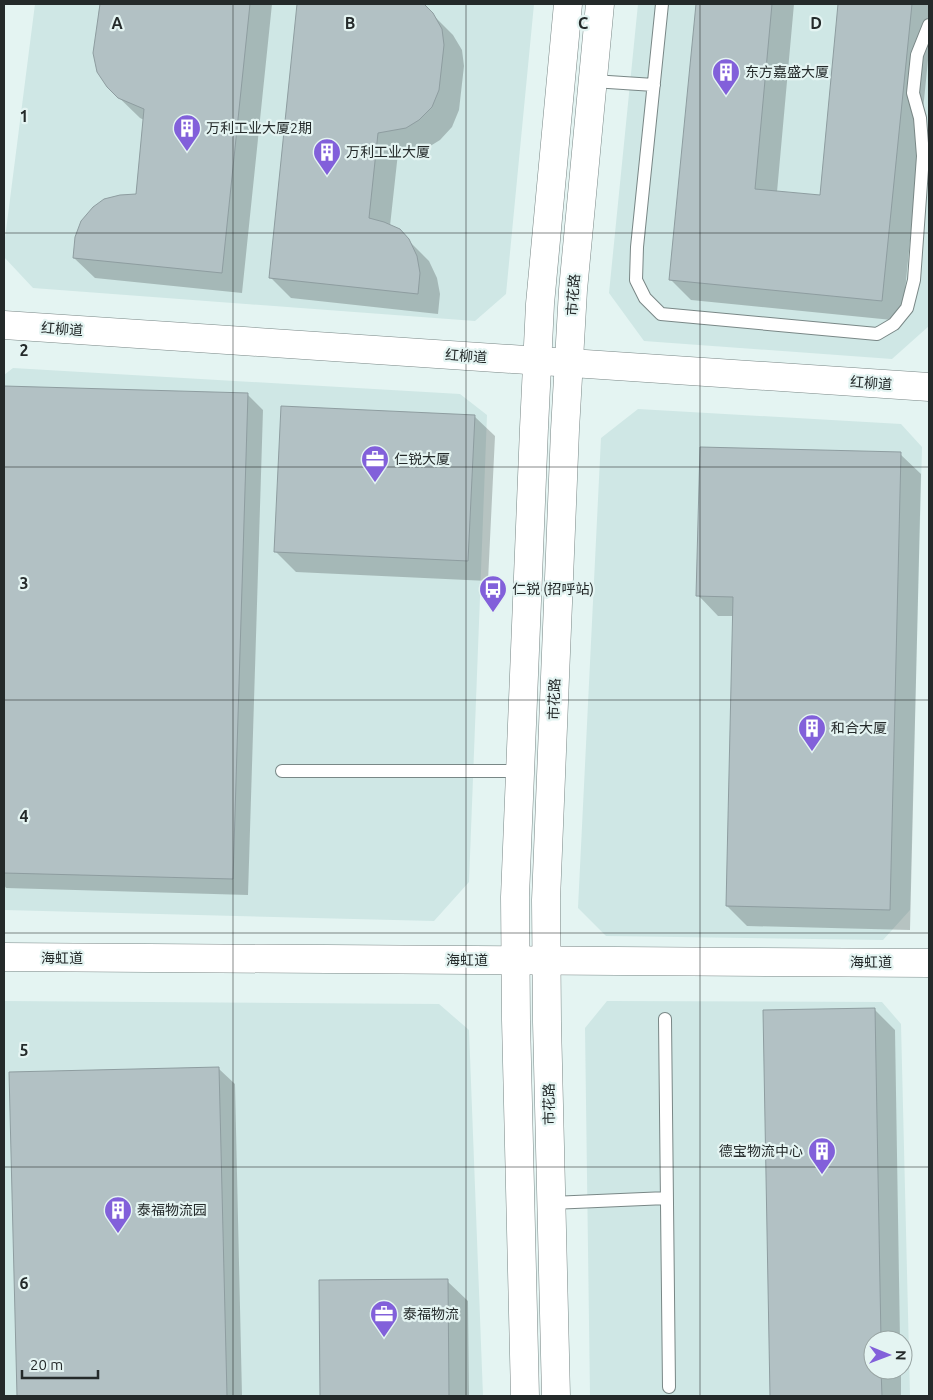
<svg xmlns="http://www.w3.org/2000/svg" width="933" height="1400" font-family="Ubuntu,'Noto Sans SC',sans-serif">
<rect width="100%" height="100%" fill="#e4f4f2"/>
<!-- built -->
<path fill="#cfe7e5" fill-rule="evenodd" d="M 35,4 L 534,4 L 506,294 L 475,321 L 33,288 L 4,257 L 4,246 Z
M 638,4 L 929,4 L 929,326 L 892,359 L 644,341 L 609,293 Z
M 13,368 L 460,394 L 487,415 L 469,882 L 434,921 L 4,910 L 4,375 Z
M 638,409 L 901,424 L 922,447 L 910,910 L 883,940 L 606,936 L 578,908 L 601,438 Z
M 4,1001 L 439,1004 L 469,1030 L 483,1396 L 4,1396 Z
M 607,1001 L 882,1002 L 901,1024 L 910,1396 L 590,1396 L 585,1028 ZM 873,1340 L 903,1340 L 903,1370 L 873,1370 Z"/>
<!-- shadow -->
<path fill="#0003" d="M 101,4 L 272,4 L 242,293 L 95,278 L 74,258 L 137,195 L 144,120 L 140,118 L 107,86 L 95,53 L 99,9 Z
M 298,4 L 422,4 L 453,35 L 462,50 L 464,66 L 459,110 L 452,127 L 440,140 L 427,148 L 398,153 L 390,226 L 399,231 L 429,261 L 437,278 L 440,294 L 438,314 L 291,298 L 271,278 Z
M 698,4 L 794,4 L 777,192 L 821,196 L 839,4 L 929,4 L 929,50 L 902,321 L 691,300 L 670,279 Z
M 4,387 L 247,394 L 263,410 L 248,895 L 6,888 L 4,885 Z
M 474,416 L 495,436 L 488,581 L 296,572 L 276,552 Z
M 900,454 L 921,474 L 910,930 L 747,926 L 727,906 L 734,616 L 718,616 L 698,595 Z
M 874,1009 L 895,1030 L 900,1340 L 873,1340 L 873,1370 L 901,1370 L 901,1396 L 771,1396 L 765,1011 Z
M 219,1069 L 235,1084 L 242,1396 L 18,1396 L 11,1074 Z
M 447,1281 L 468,1301 L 469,1396 L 321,1396 L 320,1282 Z"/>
<!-- building -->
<path fill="#b2c1c4" stroke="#8e9da0" d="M 100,4 L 250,4 L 222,273 L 73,258 L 75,237 L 81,221 L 93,207 L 104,199 L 120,195 L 136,194 L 144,109 L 118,98 L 107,87 L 97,72 L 93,53 Z
M 297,4 L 424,4 L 433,13 L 442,29 L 444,45 L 439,90 L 432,107 L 419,120 L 406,128 L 378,133 L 369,218 L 384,222 L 400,229 L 409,239 L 417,256 L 420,273 L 418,294 L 269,278 Z
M 696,4 L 772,4 L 755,189 L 820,195 L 838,4 L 912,4 L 882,301 L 669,280 Z
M 4,386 L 248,393 L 233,879 L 4,873 Z
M 281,406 L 475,415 L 468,561 L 274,552 Z
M 700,447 L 901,452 L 890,910 L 726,906 L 733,597 L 696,596 Z
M 875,1008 L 881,1340 L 873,1340 L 873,1370 L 881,1370 L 882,1396 L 770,1396 L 763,1010 Z
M 219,1067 L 227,1396 L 17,1396 L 9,1072 Z
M 448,1279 L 449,1396 L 320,1396 L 319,1280 Z"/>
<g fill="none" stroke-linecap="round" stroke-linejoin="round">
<!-- service casing -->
<g stroke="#798786" stroke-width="14">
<path id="service" d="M 662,4 L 637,247 L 636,280 L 645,298 L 661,314 L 877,334 L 894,324 L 907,308 L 914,280 L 923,156 L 920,118 L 913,93 L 917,55 L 929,25
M 593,81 L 654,85
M 282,771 L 520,771
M 665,1019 L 669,1387
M 551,1203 L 667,1198"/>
</g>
<!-- tertiary casing -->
<g stroke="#798786" stroke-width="29">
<path id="tertiary" d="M 4,325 L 929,387
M 4,957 L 929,963"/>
</g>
<!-- secondary casing -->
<g stroke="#798786" stroke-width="29">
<path id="secondary" d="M 525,1396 L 516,1020 L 515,897 L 534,428 L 540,304 L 568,4
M 556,1396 L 547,1022 L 546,900 L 565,430 L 573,290 L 600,4"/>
</g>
<!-- service -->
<use href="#service" stroke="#fff" stroke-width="12"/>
<!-- tertiary -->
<use href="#tertiary" stroke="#fff" stroke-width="28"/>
<!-- secondary -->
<use href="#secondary" stroke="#fff" stroke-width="28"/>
</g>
<!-- grid -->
<path fill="none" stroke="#242a2a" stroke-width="1" stroke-opacity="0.55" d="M 233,4 L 233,1396M 466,4 L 466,1396M 700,4 L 700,1396M 4,233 L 929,233M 4,467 L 929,467M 4,700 L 929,700M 4,933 L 929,933M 4,1167 L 929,1167"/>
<!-- icons -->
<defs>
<g id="building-pin" transform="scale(1.4375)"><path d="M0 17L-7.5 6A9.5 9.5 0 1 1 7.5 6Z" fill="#8260da" stroke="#e4f4f2"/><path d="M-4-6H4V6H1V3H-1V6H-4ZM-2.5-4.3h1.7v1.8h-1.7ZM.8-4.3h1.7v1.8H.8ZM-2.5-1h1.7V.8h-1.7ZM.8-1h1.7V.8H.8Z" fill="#fff"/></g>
<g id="office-pin" transform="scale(1.4375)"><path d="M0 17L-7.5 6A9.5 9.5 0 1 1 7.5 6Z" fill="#8260da" stroke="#e4f4f2"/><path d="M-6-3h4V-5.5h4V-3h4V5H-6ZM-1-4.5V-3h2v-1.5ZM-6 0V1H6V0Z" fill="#fff"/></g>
<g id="bus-pin" transform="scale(1.4375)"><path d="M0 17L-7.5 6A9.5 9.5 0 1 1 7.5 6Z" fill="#8260da" stroke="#e4f4f2"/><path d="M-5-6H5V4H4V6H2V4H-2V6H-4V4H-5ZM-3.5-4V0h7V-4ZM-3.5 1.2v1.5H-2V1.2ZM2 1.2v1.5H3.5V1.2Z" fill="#fff"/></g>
</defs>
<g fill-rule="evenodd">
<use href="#building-pin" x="726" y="72"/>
<use href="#building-pin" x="187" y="128"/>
<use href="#building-pin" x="327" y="152"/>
<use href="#office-pin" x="375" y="459"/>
<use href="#bus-pin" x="493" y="589"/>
<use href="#building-pin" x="812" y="728"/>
<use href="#building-pin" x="822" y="1151"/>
<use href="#building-pin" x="118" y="1210"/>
<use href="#office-pin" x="384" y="1314"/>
</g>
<g text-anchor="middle" stroke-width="4.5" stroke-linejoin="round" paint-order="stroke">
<!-- poi labels -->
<g font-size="14" fill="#242a2a" stroke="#e4f4f2" text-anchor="start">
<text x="745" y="77">东方嘉盛大厦</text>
<text x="206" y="133">万利工业大厦2期</text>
<text x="346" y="157">万利工业大厦</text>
<text x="394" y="464">仁锐大厦</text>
<text x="512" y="594">仁锐 (招呼站)</text>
<text x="831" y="733">和合大厦</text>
<text x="803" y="1156" text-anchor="end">德宝物流中心</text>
<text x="137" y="1215">泰福物流园</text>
<text x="403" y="1319">泰福物流</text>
</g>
<!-- street labels -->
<g font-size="14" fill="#242a2a" stroke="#e4f4f2">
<text transform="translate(573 295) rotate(-86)" y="5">市花路</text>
<text transform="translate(62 329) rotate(4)" y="5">红柳道</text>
<text transform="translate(466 356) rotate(4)" y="5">红柳道</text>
<text transform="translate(871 383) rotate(4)" y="5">红柳道</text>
<text transform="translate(554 699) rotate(-88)" y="5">市花路</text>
<text x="62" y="963">海虹道</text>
<text x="467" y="965">海虹道</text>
<text x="871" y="967">海虹道</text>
<text transform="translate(549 1104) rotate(-91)" y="5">市花路</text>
</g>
</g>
<g font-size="16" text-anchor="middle" font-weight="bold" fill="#242a2a" stroke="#e4f4f2" stroke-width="4.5" stroke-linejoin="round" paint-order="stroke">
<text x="117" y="29">A</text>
<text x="350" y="29">B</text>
<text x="583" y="29">C</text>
<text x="816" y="29">D</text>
<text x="24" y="122">1</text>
<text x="24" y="356">2</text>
<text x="24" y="589">3</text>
<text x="24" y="822">4</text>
<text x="24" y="1056">5</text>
<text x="24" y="1289">6</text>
</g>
<!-- border -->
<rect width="933" height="1400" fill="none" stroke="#242a2a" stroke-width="10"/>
<!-- north arrow -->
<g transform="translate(888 1355) rotate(91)"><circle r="24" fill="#e4f4f2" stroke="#97a3a2"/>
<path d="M0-4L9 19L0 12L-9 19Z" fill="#8260da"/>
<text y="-8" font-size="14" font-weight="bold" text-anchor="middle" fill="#242a2a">N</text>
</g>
<!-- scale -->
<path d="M22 1370v8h76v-8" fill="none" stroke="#242a2a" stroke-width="2.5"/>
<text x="30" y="1370" font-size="15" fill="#242a2a" stroke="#e4f4f2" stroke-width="4" paint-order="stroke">20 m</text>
</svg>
